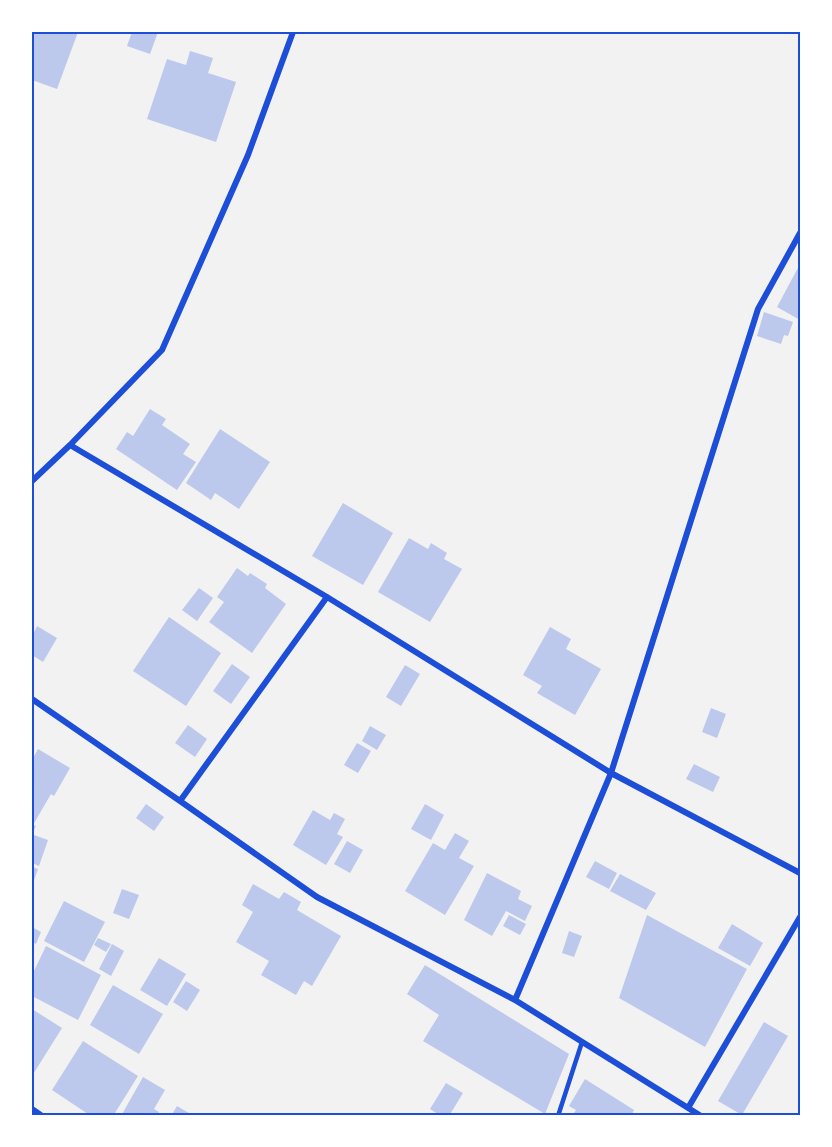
<svg xmlns="http://www.w3.org/2000/svg" width="832" height="1147" font-family="'Alegreya Sans',sans-serif">
<rect width="100%" height="100%" fill="#f2f2f2"/>
<!-- building -->
<path fill="#bdc9ec" d="M 32,32 L 78,32 L 57,89 L 32,80 Z
M 132,32 L 158,32 L 150,54 L 127,46 Z
M 190,51 L 213,58 L 208,73 L 236,82 L 216,142 L 147,119 L 167,59 L 186,65 Z
M 800,264 L 800,320 L 777,307 Z
M 764,312 L 793,322 L 788,336 L 784,335 L 781,344 L 757,336 Z
M 150,409 L 166,419 L 162,425 L 190,444 L 183,454 L 196,462 L 177,490 L 116,449 L 127,432 L 133,436 Z
M 220,429 L 270,462 L 239,509 L 215,493 L 211,500 L 186,483 Z
M 343,503 L 393,533 L 363,585 L 312,556 Z
M 409,538 L 428,549 L 431,543 L 447,553 L 444,559 L 462,569 L 430,622 L 378,592 Z
M 237,568 L 248,576 L 250,573 L 267,584 L 265,588 L 286,604 L 252,653 L 209,622 L 224,602 L 217,597 Z
M 199,588 L 213,598 L 197,621 L 182,610 Z
M 169,617 L 221,653 L 186,706 L 133,671 Z
M 37,626 L 57,638 L 43,662 L 32,655 L 32,637 Z
M 550,627 L 571,639 L 566,649 L 601,669 L 575,715 L 537,693 L 542,686 L 523,675 Z
M 232,664 L 250,677 L 231,704 L 213,691 Z
M 405,665 L 420,674 L 401,706 L 386,697 Z
M 711,708 L 726,714 L 717,738 L 702,732 Z
M 188,725 L 207,739 L 195,757 L 175,743 Z
M 370,726 L 386,735 L 377,750 L 362,741 Z
M 357,743 L 371,751 L 358,773 L 344,765 Z
M 38,749 L 70,768 L 54,796 L 51,794 L 33,825 L 36,826 L 32,834 L 32,760 Z
M 694,764 L 720,777 L 713,792 L 686,779 Z
M 146,804 L 164,817 L 154,831 L 136,818 Z
M 425,804 L 444,815 L 431,840 L 411,829 Z
M 313,810 L 330,820 L 334,813 L 345,819 L 337,834 L 343,837 L 326,865 L 293,845 Z
M 455,833 L 469,841 L 459,858 L 474,866 L 445,915 L 405,891 L 433,843 L 445,850 Z
M 34,835 L 48,840 L 39,866 L 32,863 L 32,841 Z
M 347,841 L 363,850 L 350,873 L 334,864 Z
M 595,861 L 617,873 L 609,889 L 586,877 Z
M 32,867 L 38,869 L 32,886 Z
M 487,873 L 521,891 L 518,899 L 532,906 L 525,921 L 506,911 L 492,936 L 464,920 Z
M 620,874 L 656,893 L 646,910 L 610,891 Z
M 253,884 L 279,899 L 284,892 L 301,902 L 297,910 L 341,936 L 312,986 L 304,981 L 296,995 L 261,975 L 269,961 L 236,942 L 253,912 L 242,905 Z
M 122,889 L 139,895 L 129,919 L 113,913 Z
M 64,901 L 105,922 L 84,962 L 44,941 Z
M 509,915 L 526,924 L 520,935 L 503,926 Z
M 647,915 L 747,969 L 705,1047 L 619,998 Z
M 732,924 L 763,943 L 750,966 L 718,948 Z
M 32,927 L 41,932 L 36,944 L 32,942 Z
M 569,931 L 582,936 L 574,957 L 562,953 Z
M 98,938 L 111,944 L 106,952 L 94,945 Z
M 112,944 L 124,951 L 111,976 L 99,969 Z
M 46,946 L 101,975 L 78,1020 L 32,996 L 32,975 Z
M 159,958 L 186,974 L 167,1006 L 140,990 Z
M 425,965 L 569,1054 L 545,1114 L 423,1041 L 439,1015 L 407,994 Z
M 186,981 L 200,990 L 187,1011 L 173,1002 Z
M 113,985 L 163,1014 L 139,1054 L 90,1025 Z
M 32,1009 L 62,1028 L 32,1076 Z
M 764,1022 L 788,1036 L 742,1115 L 718,1101 Z
M 83,1041 L 138,1076 L 113,1116 L 91,1116 L 52,1090 Z
M 143,1077 L 165,1090 L 154,1109 L 159,1112 L 157,1116 L 121,1116 Z
M 585,1079 L 634,1110 L 631,1116 L 572,1116 L 576,1110 L 569,1106 Z
M 446,1083 L 463,1093 L 449,1116 L 441,1116 L 430,1109 Z
M 177,1106 L 194,1116 L 171,1116 Z"/>
<g fill="none" stroke-linecap="round" stroke-linejoin="round">
<!-- service -->
<path stroke="#1d4ed8" stroke-width="4.5" d="M 558,1116 L 582,1042"/>
<!-- minor -->
<path stroke="#1d4ed8" stroke-width="6" d="M 70,445 L 327,597 L 611,773 L 800,873
M 32,481 L 70,445 L 162,350 L 248,155 L 293,32
M 32,699 L 180,801 L 317,897 L 515,1000 L 701,1116
M 180,801 L 327,597
M 515,1000 L 611,773 L 758,309 L 800,233
M 688,1108 L 800,917
M 32,1109 L 42,1116"/>
</g>
<!-- border -->
<rect width="832" height="1147" fill="none" stroke="#ffffff" stroke-width="66"/>
<rect x="33" y="33" width="766" height="1081" fill="none" stroke="#1d4ed8" stroke-width="2"/>
</svg>
